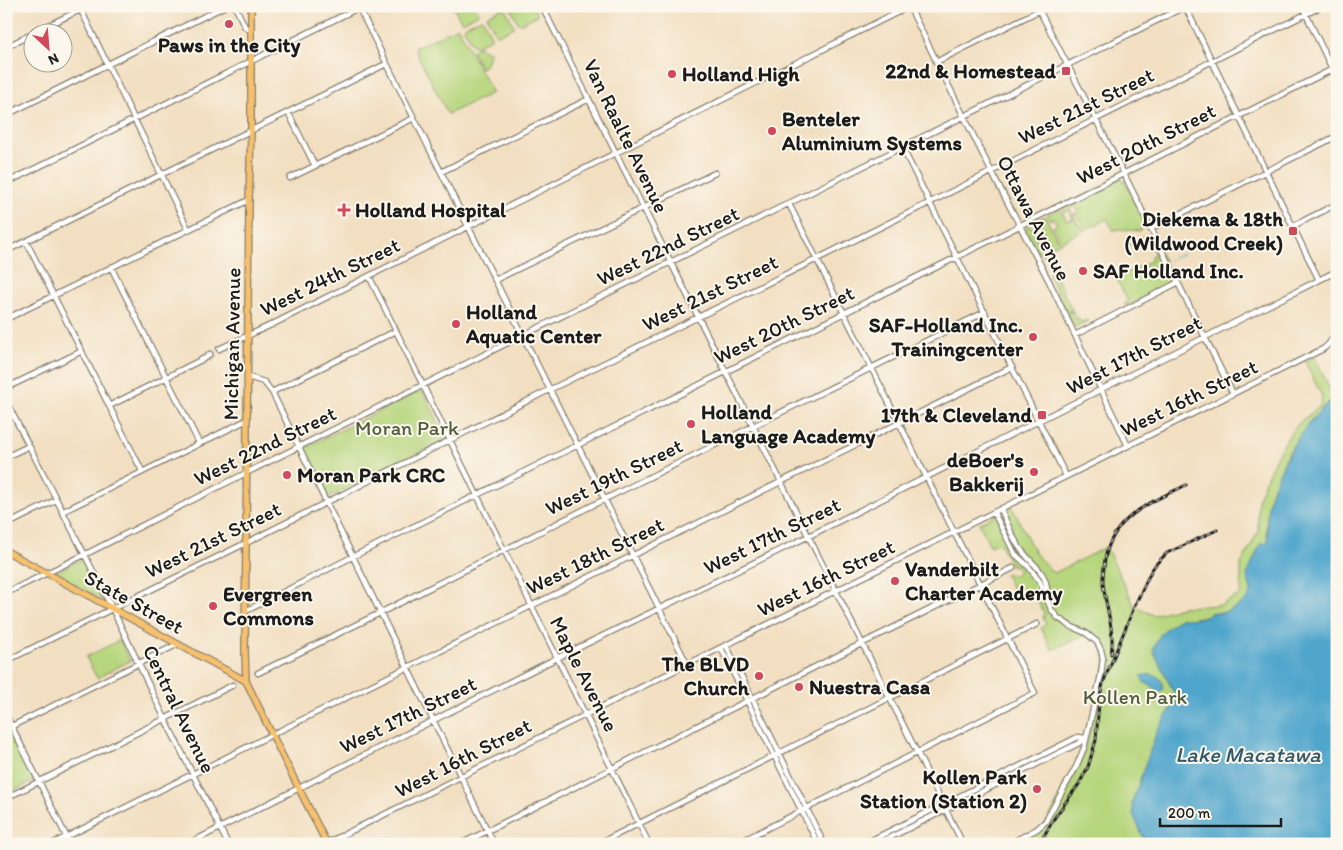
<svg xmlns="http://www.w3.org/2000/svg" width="1343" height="850" font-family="Itim,sans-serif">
<rect width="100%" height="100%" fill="#fbf7ec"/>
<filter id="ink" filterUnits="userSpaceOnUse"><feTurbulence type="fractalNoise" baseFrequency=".02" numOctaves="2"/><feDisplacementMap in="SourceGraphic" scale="10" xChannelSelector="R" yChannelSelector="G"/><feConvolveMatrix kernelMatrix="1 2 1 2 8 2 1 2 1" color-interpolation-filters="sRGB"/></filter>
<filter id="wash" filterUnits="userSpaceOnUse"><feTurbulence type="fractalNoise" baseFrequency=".0096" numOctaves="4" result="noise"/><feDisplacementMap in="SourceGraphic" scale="20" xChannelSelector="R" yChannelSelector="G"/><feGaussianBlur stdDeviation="1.12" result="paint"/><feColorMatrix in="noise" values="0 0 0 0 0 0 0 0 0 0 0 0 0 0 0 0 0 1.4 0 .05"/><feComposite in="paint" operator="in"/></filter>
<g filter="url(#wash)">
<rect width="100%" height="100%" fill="#f2dfc1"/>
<!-- green -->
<path fill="#b6d57c" stroke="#69784c" d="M 453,6 L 476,6 L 479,13 L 463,22 L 461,21 Z
M 510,6 L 533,6 L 537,14 L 536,16 L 520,24 L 518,23 Z
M 504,7 L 505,8 L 514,26 L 514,27 L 498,35 L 496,34 L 487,17 L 488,15 Z
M 481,18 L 483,19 L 491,36 L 491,38 L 476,46 L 473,46 L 464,28 L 465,26 Z
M 458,27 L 492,93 L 448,114 L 414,48 Z
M 479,46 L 490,53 L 485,66 L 481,68 L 472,51 Z
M 1118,179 L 1121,179 L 1125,182 L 1144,222 C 1145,226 1143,229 1140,231 L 1117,229 L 1114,231 L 1107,219 L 1050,247 L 1037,219 L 1045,216 L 1057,239 L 1059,238 L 1053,227 L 1057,224 L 1054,218 L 1050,220 L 1047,215 L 1060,208 L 1067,221 L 1073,219 L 1069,210 L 1065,212 L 1063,208 L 1067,204 L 1080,228 L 1083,226 L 1079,218 L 1074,214 L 1079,211 L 1077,208 L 1070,207 L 1069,203 Z
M 1027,225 L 1035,229 L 1033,231 L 1047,259 L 1040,252 L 1038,253 L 1026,230 Z
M 1146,235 L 1152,237 L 1175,282 L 1134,303 L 1129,305 L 1125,305 L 1124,304 L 1127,302 L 1127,299 L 1117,280 L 1123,275 L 1152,260 L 1151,256 L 1155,254 L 1148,240 L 1145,241 L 1143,238 L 1127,246 L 1128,249 L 1125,251 L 1126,244 Z
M 1051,266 L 1072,310 L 1067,312 L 1049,276 Z
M 1073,311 L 1076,318 L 1078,318 L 1081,322 L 1087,320 L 1088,321 L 1075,327 L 1067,313 Z
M 1315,357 L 1334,399 L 1326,404 L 1311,420 L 1289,451 L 1273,487 L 1269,500 L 1266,525 L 1268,543 L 1250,583 L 1251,591 L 1248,599 L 1235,608 L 1222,613 L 1211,613 L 1205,616 L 1189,619 L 1153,650 L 1177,699 L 1158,731 L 1135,818 L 1146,844 L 1014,844 L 1042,829 L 1080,763 L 1088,739 L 1105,663 C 1104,648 1102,640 1089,633 L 1052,650 L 1041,628 L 1046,625 L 1043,617 L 1044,613 L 1033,593 L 1018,600 L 1005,575 L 1009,574 L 1015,575 L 1018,572 L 1018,569 L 1015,566 L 1011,565 L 999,542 L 990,546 L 979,523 L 1012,507 L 1034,551 L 1039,558 L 1054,573 L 1106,547 L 1135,607 L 1154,615 L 1181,607 L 1221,605 L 1241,594 L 1241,564 L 1258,532 L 1258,499 L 1264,483 L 1276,457 L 1292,431 L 1300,422 L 1320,406 L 1322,396 L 1305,362 Z
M 420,391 L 424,393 L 446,437 L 445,440 L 330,497 L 327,497 L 304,452 L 305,448 Z
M 82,559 L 104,601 L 54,573 Z
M 120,640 L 130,661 L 97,678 L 86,657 Z
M 11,732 L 35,780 L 6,795 L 6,734 Z"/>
<!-- water -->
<path fill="#4fa5cc" stroke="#366074" d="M 1337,396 L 1337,844 L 1146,844 L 1133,814 L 1132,802 L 1157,731 L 1177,699 L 1153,650 C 1160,631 1165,629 1181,618 L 1189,619 L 1198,618 L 1205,616 L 1210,613 L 1222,613 L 1235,608 L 1248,599 L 1251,591 L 1247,575 L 1260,544 L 1268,543 C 1267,528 1266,515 1269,501 C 1271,490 1275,481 1280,472 C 1293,443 1311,415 1337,396 Z
M 1150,674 C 1159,676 1164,680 1163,690 L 1161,692 L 1158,693 L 1154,687 L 1143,682 L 1141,676 Z"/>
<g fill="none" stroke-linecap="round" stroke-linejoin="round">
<!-- stream -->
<path stroke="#4fa5cc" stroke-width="1" d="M 1169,260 L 1183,254
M 1140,266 C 1150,269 1157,266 1166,262"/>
</g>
</g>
<g filter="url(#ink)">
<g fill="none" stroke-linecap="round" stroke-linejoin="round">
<!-- minor casing -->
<g stroke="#877e6e" stroke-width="7">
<path id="minor" d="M 79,6 L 188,229
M 235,6 L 245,27 L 250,30
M 358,6 L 687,664
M 542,6 L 963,844
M 909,6 L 991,171 L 1049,281 L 1128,446
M 1037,6 L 1124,174 L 1233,394
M 1185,6 L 1319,280
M 1302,6 L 1337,79
M 35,32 L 88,6
M 6,47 L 32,34
M 936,62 L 1048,6
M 288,112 L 315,166
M 6,115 L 225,6
M 902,147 L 1066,476
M 441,172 L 589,99
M 290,178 L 414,118
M 6,183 L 362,6
M 1293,226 L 1337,204
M 1150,229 L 1337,136
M 26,241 L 142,471
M 6,251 L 386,64
M 111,267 L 199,443
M 369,276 L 649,844
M 495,280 L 715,173
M 6,319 L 249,200
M 1075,335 L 1177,283
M 219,349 L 271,325 L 910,6
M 248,377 L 264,382 L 272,392 L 494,844
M 6,388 L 82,351
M 272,392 L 396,331
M 6,401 L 112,608 L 165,719 L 228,844
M 109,406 L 207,357 L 210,354
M 6,457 L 29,446
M 1001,509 C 1006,521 1011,534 1018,545 C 1028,563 1048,569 1047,594
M 62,512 L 247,420
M 994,513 L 1015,554 L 1029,567 L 1040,582 L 1051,609 L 1057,617 L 1070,626 L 1086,633 L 1097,642 L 1101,650 L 1103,658 L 1101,675 L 1084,748 L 1076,767 L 1045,822 L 1037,829 L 1009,844
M 6,525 L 56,500
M 6,593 L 84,555 L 246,473 L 1186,6
M 246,611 L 352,557 L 953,259 L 1337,67
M 726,645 L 824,844
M 721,648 L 818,844
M 6,661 L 246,543 L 549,390 L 817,259 L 1322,6
M 258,673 L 380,613 L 605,499 L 985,312
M 6,715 L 70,844
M 6,729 L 178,644
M 6,798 L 233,685
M 327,843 L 1323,349 C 1339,338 1334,323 1337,306
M 52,844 L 1012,367
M 188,844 L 557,658 L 809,536 L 1337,271
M 461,844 L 1013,568
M 598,844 L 1037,624
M 736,844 L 1035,693 L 789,204
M 864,844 L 1078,737 L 1086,738
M 877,844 L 1079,743 L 1086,738"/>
</g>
<!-- major casing -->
<g stroke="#877e6e" stroke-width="8">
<path id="major" d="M 251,6 L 251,130 L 249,200 L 245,652 L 246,681 L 285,761 L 327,844
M 6,551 L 246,681"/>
</g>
<!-- minor -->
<use href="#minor" stroke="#fff" stroke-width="4.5"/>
<!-- major -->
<use href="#major" stroke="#f7c06c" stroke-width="5.5"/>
<!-- rail casing -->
<g stroke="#1c1c1c" stroke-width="3">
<path id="rail" d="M 1111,654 C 1115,633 1107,611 1104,590 C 1102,582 1103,574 1104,567 C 1108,518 1148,504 1186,485
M 1039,844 L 1055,817 L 1079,784 L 1088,767 L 1096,740 L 1099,702 L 1103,683 L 1135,605 L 1151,571 L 1156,564 L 1167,553 L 1217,530"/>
</g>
<!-- rail -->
<use href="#rail" stroke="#fbf7ec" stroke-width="1" stroke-dasharray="4" stroke-linecap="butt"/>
</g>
</g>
<!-- markers -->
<g fill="#d1495b" stroke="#fbf7ec" stroke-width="2">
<circle cx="229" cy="24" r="5"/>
<rect x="1061" y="66" width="10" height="10" rx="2.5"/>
<circle cx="672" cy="74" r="5"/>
<circle cx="772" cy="131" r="5"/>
<path d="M341.5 202.5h5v5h5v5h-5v5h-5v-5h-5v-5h5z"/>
<rect x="1288" y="226" width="10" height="10" rx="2.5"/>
<circle cx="1083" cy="271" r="5"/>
<circle cx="456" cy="324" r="5"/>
<circle cx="1033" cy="337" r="5"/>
<rect x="1037" y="410" width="10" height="10" rx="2.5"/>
<circle cx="691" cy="424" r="5"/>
<circle cx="1034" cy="472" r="5"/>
<circle cx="287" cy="475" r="5"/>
<circle cx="895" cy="581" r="5"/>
<circle cx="213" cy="606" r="5"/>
<circle cx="759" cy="676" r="5"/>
<circle cx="799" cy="687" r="5"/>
<circle cx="1037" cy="789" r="5"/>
</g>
<g text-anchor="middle" stroke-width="4" stroke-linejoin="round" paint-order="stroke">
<!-- poi labels -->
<g font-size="21" font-weight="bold" fill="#1c1c1c" stroke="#fbf7ec" text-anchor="start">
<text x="229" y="52" text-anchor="middle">Paws in the City</text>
<text x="1056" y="78" text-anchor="end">22nd &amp; Homestead</text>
<text x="682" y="81">Holland High</text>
<text x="782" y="126">Benteler<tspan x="782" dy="24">Aluminium Systems</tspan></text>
<text x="355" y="217">Holland Hospital</text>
<text x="1283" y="226" text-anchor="end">Diekema &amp; 18th<tspan x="1283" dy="24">(Wildwood Creek)</tspan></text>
<text x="1093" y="278">SAF Holland Inc.</text>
<text x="466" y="319">Holland<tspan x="466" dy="24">Aquatic Center</tspan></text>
<text x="1023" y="332" text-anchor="end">SAF-Holland Inc.<tspan x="1023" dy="24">Trainingcenter</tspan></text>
<text x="701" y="419">Holland<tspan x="701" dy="24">Language Academy</tspan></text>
<text x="1032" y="422" text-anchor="end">17th &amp; Cleveland</text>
<text x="1024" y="467" text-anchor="end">deBoer's<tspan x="1024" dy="24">Bakkerij</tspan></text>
<text x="297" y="482">Moran Park CRC</text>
<text x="905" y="576">Vanderbilt<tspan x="905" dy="24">Charter Academy</tspan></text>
<text x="223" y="601">Evergreen<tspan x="223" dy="24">Commons</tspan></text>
<text x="749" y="671" text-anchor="end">The BLVD<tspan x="749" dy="24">Church</tspan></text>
<text x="809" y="694">Nuestra Casa</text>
<text x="1027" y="784" text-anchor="end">Kollen Park<tspan x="1027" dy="24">Station (Station 2)</tspan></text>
</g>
<!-- street labels -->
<g font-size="21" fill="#1c1c1c" stroke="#fbf7ec">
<text transform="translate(1086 106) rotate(-26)" y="7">West 21st Street</text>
<text transform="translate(626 136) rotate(64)" y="7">Van Raalte Avenue</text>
<text transform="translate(1146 144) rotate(-27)" y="7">West 20th Street</text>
<text transform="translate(1034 218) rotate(63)" y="7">Ottawa Avenue</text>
<text transform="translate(668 246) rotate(-26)" y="7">West 22nd Street</text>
<text transform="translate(330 277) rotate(-26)" y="7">West 24th Street</text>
<text transform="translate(710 293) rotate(-26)" y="7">West 21st Street</text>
<text transform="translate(784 325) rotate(-26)" y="7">West 20th Street</text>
<text transform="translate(232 344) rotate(-89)" y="7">Michigan Avenue</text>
<text transform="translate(1134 355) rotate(-27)" y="7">West 17th Street</text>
<text transform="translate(1189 398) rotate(-26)" y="7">West 16th Street</text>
<text transform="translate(265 446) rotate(-26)" y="7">West 22nd Street</text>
<text transform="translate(614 477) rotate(-26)" y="7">West 19th Street</text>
<text transform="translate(772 536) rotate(-26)" y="7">West 17th Street</text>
<text transform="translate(213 540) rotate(-26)" y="7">West 21st Street</text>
<text transform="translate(595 556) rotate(-26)" y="7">West 18th Street</text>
<text transform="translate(826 578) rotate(-26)" y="7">West 16th Street</text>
<text transform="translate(134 602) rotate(29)" y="7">State Street</text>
<text transform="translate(584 674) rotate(63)" y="7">Maple Avenue</text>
<text transform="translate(179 709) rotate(64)" y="7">Central Avenue</text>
<text transform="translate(408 715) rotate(-26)" y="7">West 17th Street</text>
<text transform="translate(463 758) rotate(-27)" y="7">West 16th Street</text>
</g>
<!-- park labels -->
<g font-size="21" fill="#525d3e" stroke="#fbf7ec">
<text x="407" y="435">Moran Park</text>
<text x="1135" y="704">Kollen Park</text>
</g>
<!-- water labels -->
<g font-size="22" font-style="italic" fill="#335a6b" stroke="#fbf7ec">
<text x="1248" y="762">Lake Macatawa</text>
</g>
</g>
<!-- margin -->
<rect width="1343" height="850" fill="none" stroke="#fbf7ec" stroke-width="25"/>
<!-- north arrow -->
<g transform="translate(48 48) rotate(154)"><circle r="24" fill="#fbf7ec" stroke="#a29f99"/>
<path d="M0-4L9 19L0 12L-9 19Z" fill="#d1495b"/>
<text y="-8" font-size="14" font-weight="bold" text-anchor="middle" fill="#1c1c1c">N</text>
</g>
<!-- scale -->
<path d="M1160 818v8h121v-8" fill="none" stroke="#1c1c1c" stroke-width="2.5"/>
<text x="1168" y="818" font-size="15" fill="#1c1c1c" stroke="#fbf7ec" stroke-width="4" paint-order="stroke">200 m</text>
</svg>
